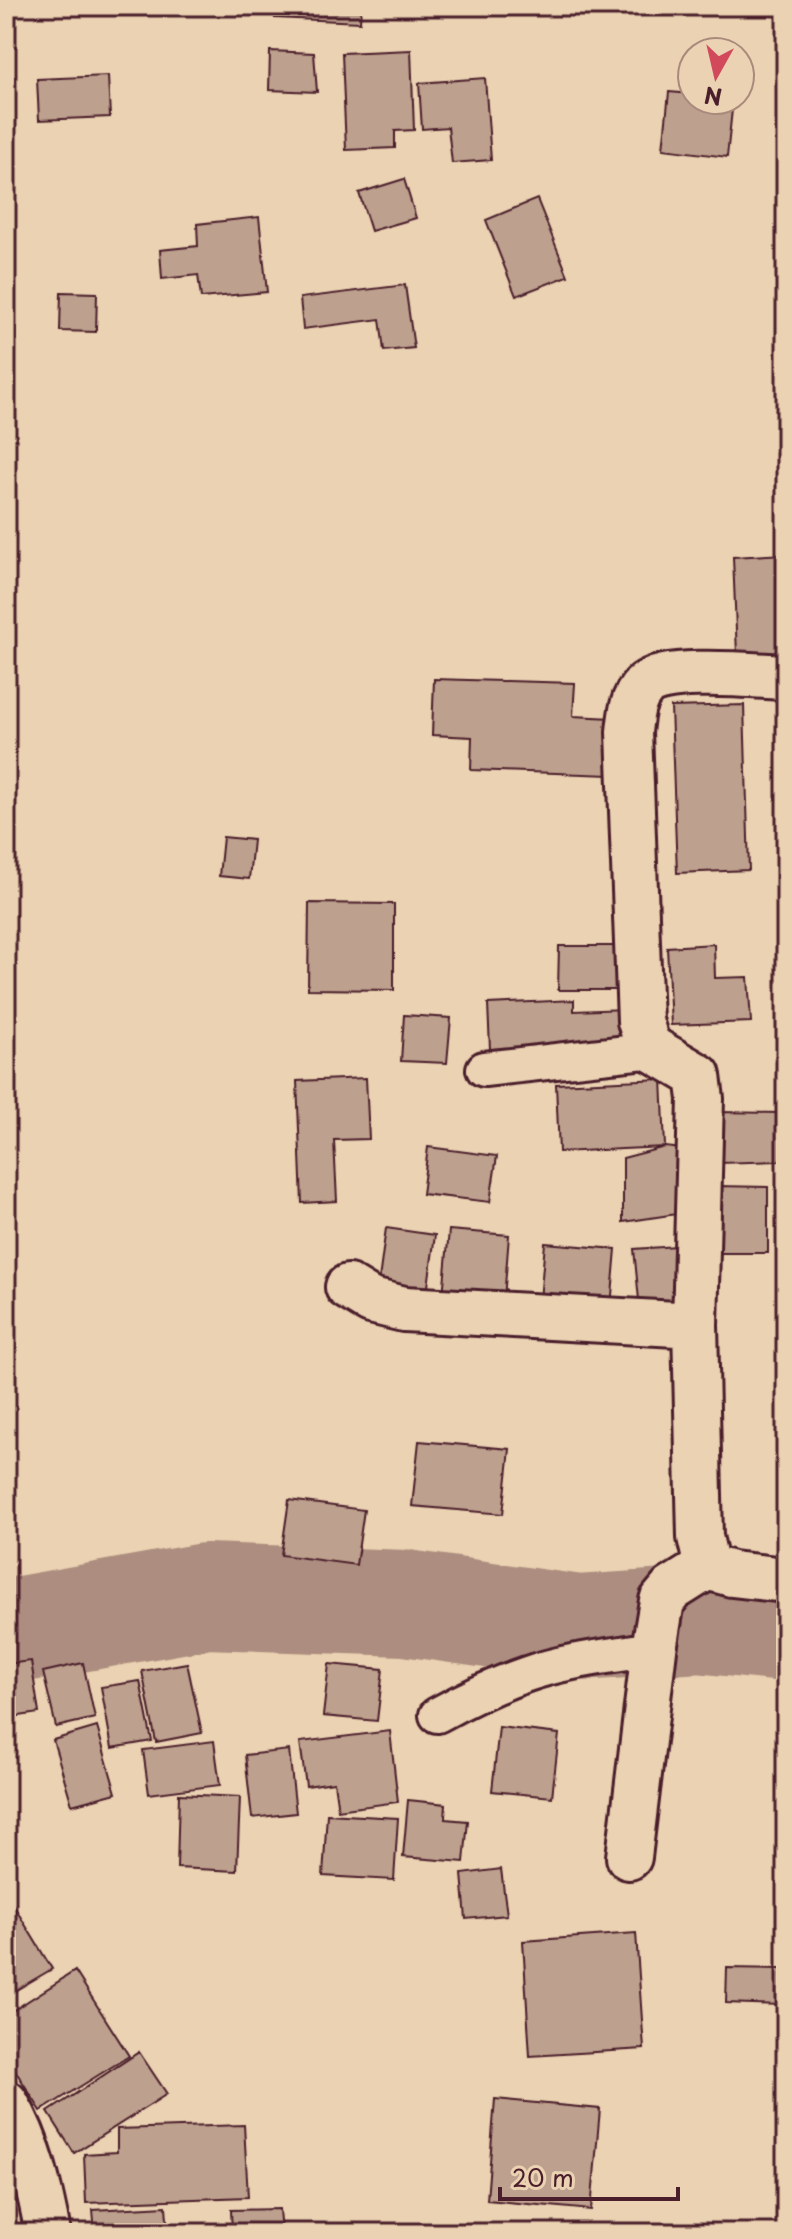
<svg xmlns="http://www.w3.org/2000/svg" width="792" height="2239" font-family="'Playpen Sans',sans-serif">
<rect width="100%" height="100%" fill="#ead2b2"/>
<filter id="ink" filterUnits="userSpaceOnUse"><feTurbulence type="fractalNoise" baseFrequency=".0125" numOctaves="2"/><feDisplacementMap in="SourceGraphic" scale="16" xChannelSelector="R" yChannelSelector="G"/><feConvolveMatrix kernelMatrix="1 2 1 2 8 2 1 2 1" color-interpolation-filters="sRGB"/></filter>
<g filter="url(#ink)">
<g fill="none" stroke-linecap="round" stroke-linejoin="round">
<!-- river -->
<path stroke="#ad8d7f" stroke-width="106" d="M 6,1632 L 206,1596 L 406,1603 L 579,1628 L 698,1620 L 786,1629"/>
</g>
<!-- building -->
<path fill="#bda08d" stroke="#4a1f2b" stroke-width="2" d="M 276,6 L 361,6 L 360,22 L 275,18 Z
M 411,50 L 414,130 L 395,131 L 395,148 L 346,150 L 342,53 Z
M 270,51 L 314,53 L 317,92 L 269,90 Z
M 108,76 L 110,117 L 39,120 L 37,79 Z
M 485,78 L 491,160 L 452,163 L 448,127 L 422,129 L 419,83 Z
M 669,92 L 692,94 L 692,100 L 733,100 L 727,157 L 663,149 Z
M 404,179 L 416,218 L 371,231 L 359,193 Z
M 537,199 L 568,276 L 516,296 L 486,220 Z
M 259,217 L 267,292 L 201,298 L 198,275 L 162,279 L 160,250 L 198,246 L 197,224 Z
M 405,285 L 414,348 L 384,351 L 380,319 L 303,329 L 300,298 Z
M 61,292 L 97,293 L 96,332 L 60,331 Z
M 786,554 L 786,653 L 737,655 L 733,557 Z
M 434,679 L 575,683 L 573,716 L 613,718 L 611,775 L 471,770 L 472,737 L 432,735 Z
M 744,705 L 749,870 L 677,873 L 671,707 Z
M 223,837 L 253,840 L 249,879 L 219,876 Z
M 309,903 L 394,904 L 394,990 L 308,989 Z
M 714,944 L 715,978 L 748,977 L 751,1022 L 671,1025 L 667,947 Z
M 559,946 L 620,946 L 621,990 L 558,990 Z
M 574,1000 L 574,1011 L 626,1009 L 628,1043 L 490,1049 L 488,1004 Z
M 404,1015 L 451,1018 L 447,1063 L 401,1061 Z
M 366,1078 L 369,1139 L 334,1140 L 337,1201 L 302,1203 L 297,1081 Z
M 662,1079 L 665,1147 L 559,1152 L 556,1084 Z
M 719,1112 L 780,1113 L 786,1136 L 786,1148 L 779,1161 L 719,1163 Z
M 428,1147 L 497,1156 L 490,1202 L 422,1194 Z
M 665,1147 L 682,1149 L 690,1212 L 623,1222 L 623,1158 Z
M 717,1186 L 768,1187 L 768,1253 L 717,1253 Z
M 386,1228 L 435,1235 L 426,1301 L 377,1294 Z
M 449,1230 L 509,1235 L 503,1312 L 442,1307 Z
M 545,1243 L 616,1249 L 611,1307 L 540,1300 Z
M 677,1246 L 682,1307 L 640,1310 L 634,1249 Z
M 419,1441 L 510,1449 L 503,1514 L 412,1506 Z
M 289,1500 L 364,1510 L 356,1565 L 281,1555 Z
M 31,1661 L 39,1713 L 6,1718 L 6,1664 Z
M 83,1663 L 95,1718 L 56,1727 L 43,1672 Z
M 187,1663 L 202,1733 L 156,1742 L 142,1671 Z
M 329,1664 L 383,1669 L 377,1721 L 323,1716 Z
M 140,1681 L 152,1741 L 112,1748 L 101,1687 Z
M 97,1727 L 116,1793 L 72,1805 L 53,1740 Z
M 499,1727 L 559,1734 L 552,1797 L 492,1791 Z
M 390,1731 L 398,1802 L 338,1810 L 334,1782 L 306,1786 L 300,1742 Z
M 214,1741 L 220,1785 L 149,1794 L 143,1750 Z
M 289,1750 L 296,1813 L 252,1818 L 245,1755 Z
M 179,1794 L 240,1797 L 237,1871 L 177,1868 Z
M 408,1800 L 446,1804 L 445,1819 L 468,1821 L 464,1862 L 403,1857 Z
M 327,1814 L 398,1818 L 394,1880 L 323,1876 Z
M 501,1869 L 507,1915 L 466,1919 L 462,1874 Z
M 6,1893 L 52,1969 L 6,1996 Z
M 636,1933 L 644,2049 L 530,2056 L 523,1941 Z
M 727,1968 L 782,1969 L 781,2005 L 726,2003 Z
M 75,1971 L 129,2056 L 41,2111 L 6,2056 L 6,2015 Z
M 139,2052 L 167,2094 L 74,2153 L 48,2112 Z
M 495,2099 L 600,2109 L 591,2210 L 487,2200 Z
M 244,2125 L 248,2197 L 86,2203 L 84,2154 L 117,2152 L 117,2129 Z
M 166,2206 L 168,2233 L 95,2233 L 93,2210 Z
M 279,2209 L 281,2233 L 232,2233 L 231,2210 Z"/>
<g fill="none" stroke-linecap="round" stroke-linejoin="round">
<!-- service casing -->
<g stroke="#4a1f2b" stroke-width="40">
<path id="service" d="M 484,1069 L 654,1050
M 437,1715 C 466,1699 495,1685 527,1674 C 567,1660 611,1656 654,1649"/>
</g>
<!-- minor casing -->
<g stroke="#4a1f2b" stroke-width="50">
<path id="minor" d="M 348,1287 L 371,1301 L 404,1309 L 695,1325
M 707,1567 L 700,1537 L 695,1325 L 701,1099 L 698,1076 L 654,1050 L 647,1043 L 640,1021 L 629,732 C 631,714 632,699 644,686 C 662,666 758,676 786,677
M 707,1567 L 732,1574 L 786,1580
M 629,1857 L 654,1649 L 662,1601 L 672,1589 L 707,1567
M 6,2103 C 30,2144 39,2187 48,2233"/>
</g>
<!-- service -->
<use href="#service" stroke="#ead2b2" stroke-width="34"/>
<!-- minor -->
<use href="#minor" stroke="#ead2b2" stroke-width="44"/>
</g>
</g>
<!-- margin -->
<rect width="792" height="2239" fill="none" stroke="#ead2b2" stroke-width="32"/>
<rect x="16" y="16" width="760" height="2207" fill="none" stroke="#4a1f2b" stroke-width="3" filter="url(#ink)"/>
<!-- north arrow -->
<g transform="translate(716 76) rotate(188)"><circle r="38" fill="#ead2b2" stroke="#aa8a7c" stroke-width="2"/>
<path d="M0-6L14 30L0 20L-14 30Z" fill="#d1495b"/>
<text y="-12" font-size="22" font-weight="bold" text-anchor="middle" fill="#4a1f2b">N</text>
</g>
<!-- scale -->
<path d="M500 2187v12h178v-12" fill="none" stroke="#4a1f2b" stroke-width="4"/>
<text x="512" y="2187" font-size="24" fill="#4a1f2b" stroke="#ead2b2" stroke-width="6" paint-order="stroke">20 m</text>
</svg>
